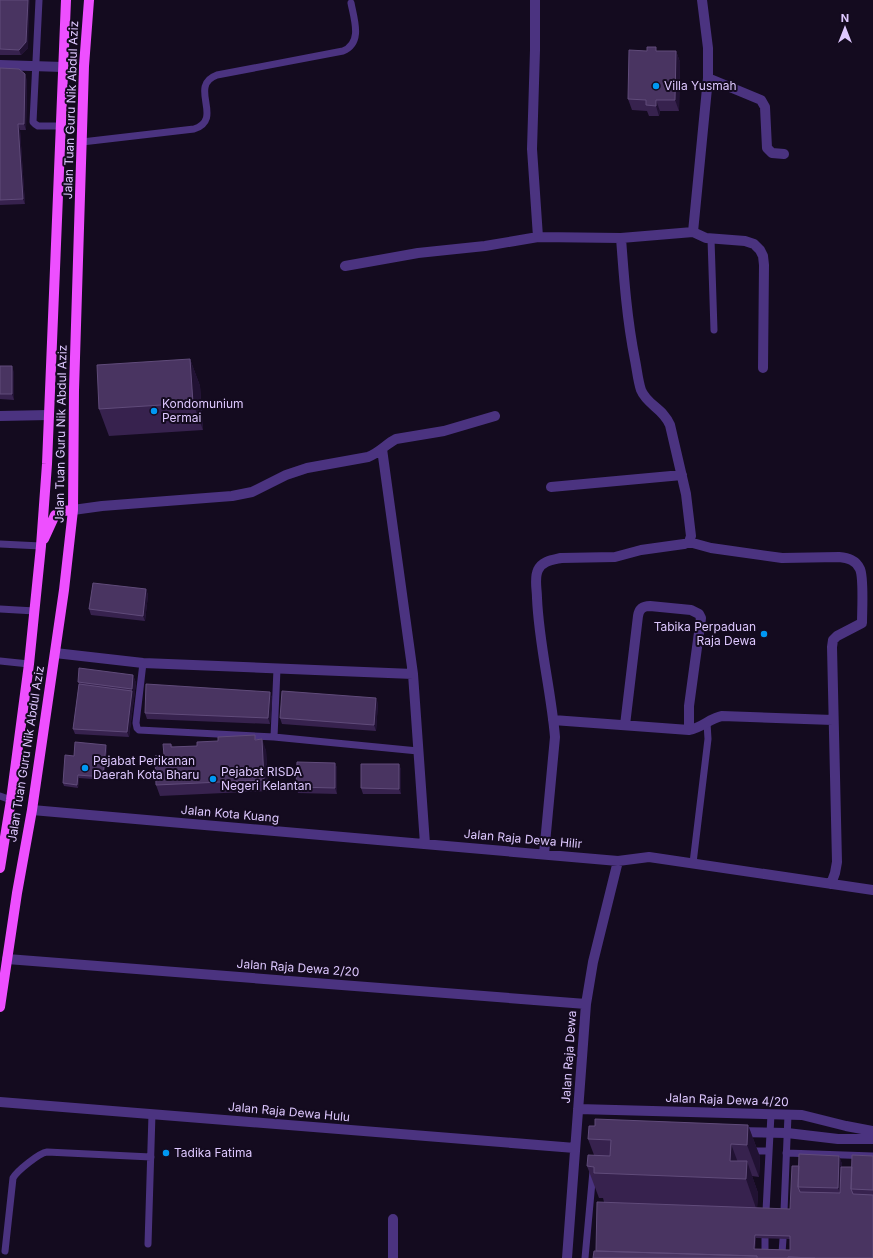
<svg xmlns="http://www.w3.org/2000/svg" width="873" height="1258" font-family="Inter,sans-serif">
<rect width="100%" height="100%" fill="#140b1f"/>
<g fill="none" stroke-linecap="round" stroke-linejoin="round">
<!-- lane -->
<path stroke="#4b3380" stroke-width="7" d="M 39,0 L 33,122 L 35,124 L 38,126 L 60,126
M 82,142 L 194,129 C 225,119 187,86 217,75 L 343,51 C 363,43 354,19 351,3
M 711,239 L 714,330
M 0,544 L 41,546
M 0,609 L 35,611
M 0,661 L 29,664
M 143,663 L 136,723 L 137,728 L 139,730 L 274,737 L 418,751
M 274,737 L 277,669
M 0,796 L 11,800
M 693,863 L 708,739 L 707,723
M 748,1151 L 769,1151
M 786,1153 L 873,1156
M 766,1211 L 771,1114
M 784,1211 L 788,1115
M 148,1244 L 152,1114
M 5,1251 L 13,1178 C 17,1171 39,1153 47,1152 L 151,1157
M 765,1252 L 765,1238
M 782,1253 L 783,1239
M 585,1258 L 593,1171"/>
<!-- street -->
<path stroke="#4b3380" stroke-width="10" d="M 535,0 L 535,50 L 532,149 L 538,237
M 0,65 L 63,67
M 708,78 L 761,100 L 765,107 L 767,148 L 772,153 L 784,154
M 693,232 L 708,78 L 708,48 L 702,0
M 345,266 L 418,253 L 485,246 L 538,237 L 621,238 L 693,232 L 706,238 L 745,241 L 754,244 L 760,250 L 763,256 L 764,265 L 763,368
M 0,416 L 49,415
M 382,449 L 413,674 L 425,844
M 551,487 L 682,475
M 73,510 L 102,506 L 232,496 L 252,492 L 286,475 L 307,468 L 368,457 C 379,453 386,444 396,439 L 444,431 L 495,416
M 689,542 L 711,548 L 782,558 L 839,557 C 848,558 856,560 860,569 C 864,578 862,611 862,623 L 837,636 L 833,640 L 832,647 L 837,862 L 835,873 L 831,884
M 55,653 L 143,663 L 413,674
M 553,720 L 689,730 C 702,728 710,718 722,716 L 833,720
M 625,725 L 638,616 C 639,609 643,606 650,606 L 691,610 L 699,614 L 701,618 L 689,706 L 689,730
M 32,810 L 618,861 L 649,857 L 873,890
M 544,854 L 555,737 C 551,690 539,645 537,598 C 537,589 534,578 538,570 C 542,561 552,560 561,558 L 615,557 L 641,550 L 684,544 L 689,542 L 691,536 L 686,494 L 670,425 C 663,408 647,405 641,390 C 638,381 637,370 635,360 C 627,320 624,279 621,238
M 7,959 L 586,1004
M 0,1102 L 575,1148
M 578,1109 L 802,1115 L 846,1126 L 873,1131
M 737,1132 L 787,1133 L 838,1139 L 873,1139
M 393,1258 L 393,1219
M 567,1258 L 586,1004 L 593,962 L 618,861"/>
<!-- primary -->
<path stroke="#ee4fff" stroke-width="10" d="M 44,539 L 55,515 L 62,511 L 73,510
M 0,868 L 11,800 L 29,664 L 41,546 L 47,464 L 66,0
M 0,1007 L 17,893 L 32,810 L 64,590 L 73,510 L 74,390 L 84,66 L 89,0"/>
</g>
<!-- wall -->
<path fill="#37224e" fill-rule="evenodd" d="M 0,0 L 28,48 L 21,55 L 0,55 Z
M 658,51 L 676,51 L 680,62 L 679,111 L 660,111 L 659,116 L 649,116 L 647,111 L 632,110 L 628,99 Z
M 0,68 L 27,80 L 26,130 L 20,130 L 25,204 L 0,205 Z
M 190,359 L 200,386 L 203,430 L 109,436 L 99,409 Z
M 0,366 L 14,372 L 14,400 L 0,399 Z
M 146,589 L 148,595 L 145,621 L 91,615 L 89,609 Z
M 133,675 L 136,683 L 129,737 L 75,734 L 73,729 L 79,684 L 78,682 Z
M 270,692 L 272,698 L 270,724 L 147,719 L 145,713 Z
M 378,703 L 376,731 L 282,724 L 280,718 Z
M 257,740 L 266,750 L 268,791 L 160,796 L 156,785 L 164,755 L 171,744 L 173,747 L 197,746 Z
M 107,748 L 104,780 L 79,778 L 78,788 L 64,786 L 63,783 L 74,756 Z
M 335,763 L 337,768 L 337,794 L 298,793 L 296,787 Z
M 399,764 L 401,770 L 401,794 L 363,794 L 361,788 Z
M 748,1125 L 760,1157 L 759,1177 L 752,1176 L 758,1193 L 757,1208 L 790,1209 L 799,1166 L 839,1156 L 842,1164 L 842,1167 L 852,1167 L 873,1156 L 873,1258 L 596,1251 L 604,1202 L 603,1198 L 599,1198 L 587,1166 L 594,1155 L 588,1139 ZM 756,1238 L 790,1239 L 790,1250 L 755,1249 Z"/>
<!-- shaded-wall -->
<path fill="#211233" d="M 28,0 L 30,0 L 28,48 L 21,55 L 19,50 Z
M 676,51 L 680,62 L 679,111 L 675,100 Z
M 25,74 L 27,80 L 26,130 L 24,124 Z
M 656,100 L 660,111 L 659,116 L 656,106 Z
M 18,124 L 20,130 L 25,204 L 23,199 Z
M 190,359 L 200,386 L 203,430 L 193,403 Z
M 12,366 L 14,372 L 14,400 L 12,394 Z
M 146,589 L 148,595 L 145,621 L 143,616 Z
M 133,675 L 136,683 L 129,737 L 127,732 L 132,691 L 132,689 Z
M 270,692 L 272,698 L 270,724 L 268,718 Z
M 376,698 L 378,703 L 376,731 L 374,725 Z
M 262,739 L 266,750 L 268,791 L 264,780 Z
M 106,745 L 107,748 L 104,780 L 103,777 Z
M 335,763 L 337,768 L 337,794 L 335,788 Z
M 399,764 L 401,770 L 401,794 L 399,789 Z
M 78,775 L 79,778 L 78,788 L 77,785 Z
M 748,1125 L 760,1157 L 759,1177 L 747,1145 Z
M 731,1144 L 743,1176 L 730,1161 Z
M 839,1156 L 842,1164 L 841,1196 L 838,1188 Z
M 747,1161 L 758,1193 L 757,1211 L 746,1179 Z
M 755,1235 L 756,1238 L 755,1252 L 754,1249 Z"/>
<!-- building -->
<path fill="#493461" stroke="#604b7a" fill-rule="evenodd" d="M 0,0 L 28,0 L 26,42 L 19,50 L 0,49 Z
M 647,47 L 656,47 L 656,51 L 676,51 L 675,100 L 656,100 L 656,106 L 646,105 L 646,100 L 628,99 L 629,50 L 647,51 Z
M 0,68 L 19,69 L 25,74 L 24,124 L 18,124 L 23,199 L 0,200 Z
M 190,359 L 193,403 L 99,409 L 97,365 Z
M 0,366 L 12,366 L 12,394 L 0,394 Z
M 93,583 L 146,589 L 143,616 L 89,609 Z
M 79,668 L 133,675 L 132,689 L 78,682 Z
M 79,684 L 132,691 L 127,732 L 73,729 Z
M 146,684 L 270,692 L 268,718 L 145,713 Z
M 282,691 L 376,698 L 374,725 L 280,718 Z
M 255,735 L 255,740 L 262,739 L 264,780 L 156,785 L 155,756 L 164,755 L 163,744 L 171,744 L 171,747 L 197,746 L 197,742 L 218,741 L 218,737 Z
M 75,742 L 106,745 L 103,777 L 78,775 L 77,785 L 63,783 L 65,755 L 74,756 Z
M 297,762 L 335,763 L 335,788 L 296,787 Z
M 361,764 L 399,764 L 399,789 L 361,788 Z
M 595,1119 L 748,1125 L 747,1145 L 731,1144 L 730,1161 L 747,1161 L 746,1179 L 594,1173 L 594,1167 L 587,1166 L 588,1155 L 610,1156 L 611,1140 L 588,1139 L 589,1126 L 595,1126 Z
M 799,1154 L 839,1156 L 838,1188 L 798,1187 Z
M 852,1155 L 873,1156 L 873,1190 L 851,1189 Z
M 792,1166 L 799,1166 L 798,1187 L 800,1192 L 840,1193 L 841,1167 L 852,1167 L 851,1189 L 853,1194 L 873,1195 L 873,1258 L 815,1258 L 788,1257 L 788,1258 L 757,1258 L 757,1256 L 596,1251 L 597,1202 L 790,1209 ZM 755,1235 L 790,1236 L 790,1250 L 754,1249 Z
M 594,1251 L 757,1256 L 757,1258 L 593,1258 Z
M 788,1257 L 815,1258 L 788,1258 Z"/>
<!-- markers -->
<g fill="#0098f3" stroke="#140b1f" stroke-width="1.5">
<circle cx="656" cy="86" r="4"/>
<circle cx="154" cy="411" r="4"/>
<circle cx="764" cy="634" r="4"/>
<circle cx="85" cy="768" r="4"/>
<circle cx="213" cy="779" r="4"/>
<circle cx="166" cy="1153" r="4"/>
</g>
<g text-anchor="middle" stroke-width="4" stroke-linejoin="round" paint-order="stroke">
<!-- poi labels -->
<g font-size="12" fill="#dec8ff" stroke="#140b1f" text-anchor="start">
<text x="664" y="90">Villa Yusmah</text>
<text x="162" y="408">Kondomunium<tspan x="162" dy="14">Permai</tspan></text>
<text x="756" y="631" text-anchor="end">Tabika Perpaduan<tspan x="756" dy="14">Raja Dewa</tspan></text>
<text x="93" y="765">Pejabat Perikanan<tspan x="93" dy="14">Daerah Kota Bharu</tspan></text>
<text x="221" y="776">Pejabat RISDA<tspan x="221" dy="14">Negeri Kelantan</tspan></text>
<text x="174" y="1157">Tadika Fatima</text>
</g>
<!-- street labels -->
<g font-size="12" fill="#dec8ff" stroke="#140b1f">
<text transform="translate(71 110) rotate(-88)" y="4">Jalan Tuan Guru Nik Abdul Aziz</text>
<text transform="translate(61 434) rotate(-89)" y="4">Jalan Tuan Guru Nik Abdul Aziz</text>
<text transform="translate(26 754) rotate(-81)" y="4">Jalan Tuan Guru Nik Abdul Aziz</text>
<text transform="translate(230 814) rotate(5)" y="4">Jalan Kota Kuang</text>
<text transform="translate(523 839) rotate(5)" y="4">Jalan Raja Dewa Hilir</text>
<text transform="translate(298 968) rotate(4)" y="4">Jalan Raja Dewa 2/20</text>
<text transform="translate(569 1057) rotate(-86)" y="4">Jalan Raja Dewa</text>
<text transform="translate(727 1100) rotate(2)" y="4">Jalan Raja Dewa 4/20</text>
<text transform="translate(289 1112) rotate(5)" y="4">Jalan Raja Dewa Hulu</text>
</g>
</g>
<!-- north arrow -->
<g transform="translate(845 28)" stroke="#140b1f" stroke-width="3" paint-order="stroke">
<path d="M0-3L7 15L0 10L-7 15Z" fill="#dec8ff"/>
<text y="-6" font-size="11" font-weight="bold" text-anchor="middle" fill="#dec8ff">N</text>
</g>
</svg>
